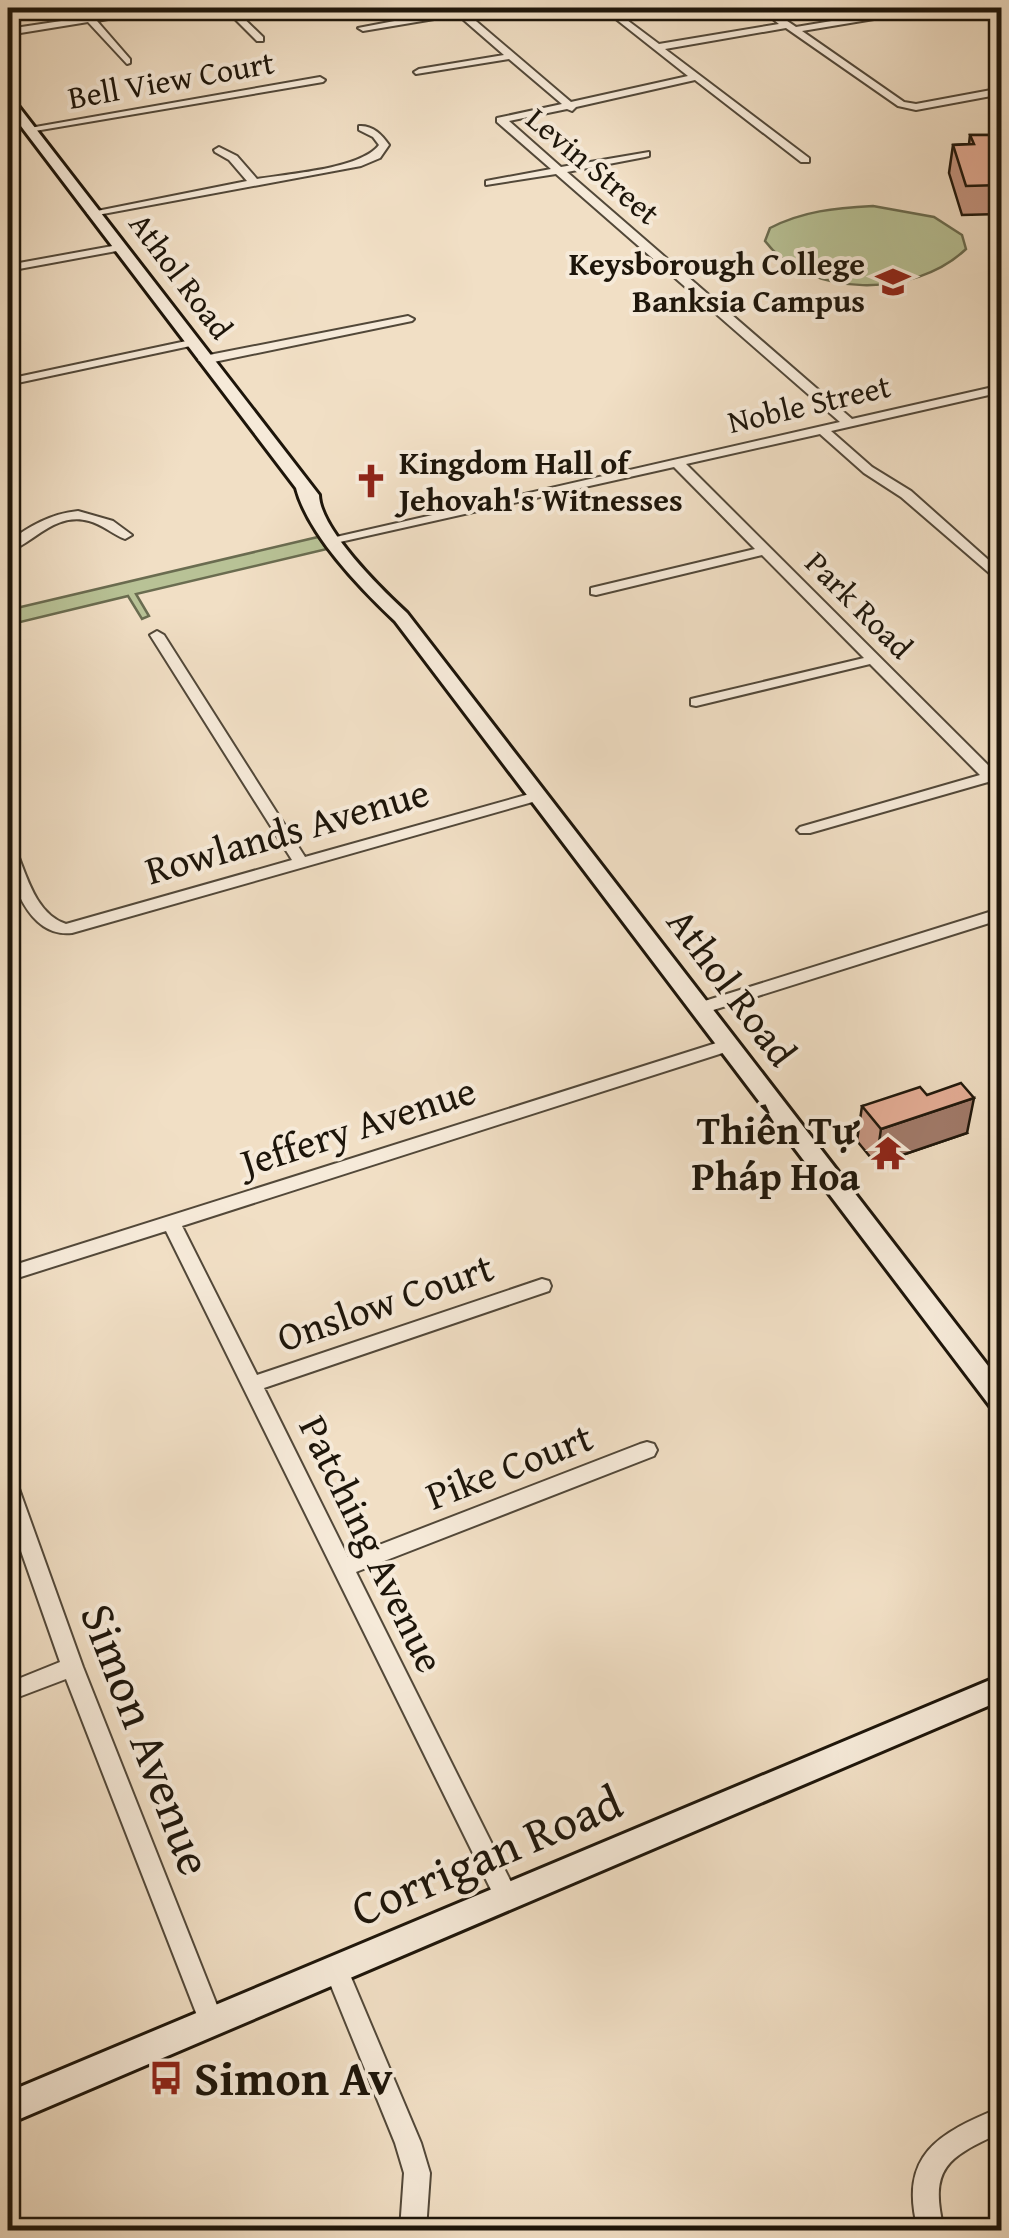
<svg xmlns="http://www.w3.org/2000/svg" width="1009" height="2238" font-family="'Gentium Book Plus',serif">
<rect width="100%" height="100%" fill="#f1dfc5"/>
<filter id="stains"><feTurbulence type="fractalNoise" baseFrequency=".002" numOctaves="4"/><feColorMatrix values="0 0 0 0 .2 0 0 0 0 .09 0 0 0 0 .02 0 0 0 .5 -.17"/></filter>
<radialGradient id="worn" r=".72"><stop offset=".6" stop-color="#630" stop-opacity="0"/><stop offset="1" stop-color="#630" stop-opacity=".3"/></radialGradient>
<!-- green -->
<path fill="#b8c296" stroke="#6a6c50" stroke-width="2.5" d="M 873,206 L 934,217 L 962,235 L 966,249 C 915,298 809,299 765,241 L 770,228 C 803,211 835,208 873,206 Z
M 318,537 L 327,549 L 136,594 L 149,616 L 142,619 L 128,596 L 8,625 L 8,610 Z"/>
<g fill="none" stroke-linecap="round" stroke-linejoin="round">
<!-- street casing -->
<g stroke="#524839" stroke-width="4">
<path id="street" d="M 148,8 L 168,8 L 97,21 L 130,59 L 130,63 L 127,64 L 88,22 L 8,35 L 8,29 Z
M 224,8 L 233,8 L 263,37 L 263,41 L 257,41 Z
M 451,8 L 463,10 L 571,102 L 688,76 L 602,8 L 611,8 L 659,44 L 779,24 L 759,8 L 768,8 L 796,27 L 909,8 L 926,8 L 922,11 L 802,31 L 904,102 L 916,104 L 1002,88 L 1002,94 L 916,110 L 898,106 L 786,28 L 665,49 L 809,158 L 809,162 L 801,162 L 695,80 L 576,107 L 572,111 L 567,109 L 509,121 L 561,167 L 649,152 L 649,156 L 645,157 L 567,172 L 852,419 L 1002,385 L 1002,392 L 831,431 L 872,467 L 911,491 L 1002,572 L 1002,584 L 901,497 L 864,473 L 820,434 L 686,464 L 1002,779 L 1002,792 L 988,782 L 810,833 L 800,833 L 797,830 L 800,827 L 980,775 L 870,664 L 696,706 L 691,705 L 691,699 L 864,658 L 762,555 L 596,595 L 591,594 L 591,588 L 755,549 L 674,467 L 331,544 L 329,541 L 336,537 L 840,422 L 556,174 L 486,185 L 486,181 L 551,169 L 497,122 L 497,118 L 562,104 L 509,59 L 416,74 L 414,72 L 419,69 L 504,55 L 458,15 L 363,31 L 358,28 L 452,10 Z
M 996,58 L 1002,60 L 1002,67 L 991,61 Z
M 320,77 L 325,80 L 323,82 L 29,132 L 24,129 Z
M 359,126 C 373,125 382,135 389,145 L 380,158 L 361,166 L 92,216 L 87,213 L 247,181 L 229,160 L 215,152 L 214,150 L 219,147 L 237,156 L 257,179 C 287,174 361,169 379,145 L 373,137 L 359,130 Z
M 118,245 L 122,246 L 122,250 L 8,271 L 8,265 Z
M 408,316 L 414,319 L 412,321 L 204,364 L 198,360 L 204,356 Z
M 191,340 L 195,341 L 195,345 L 8,385 L 8,379 Z
M 78,511 L 113,521 L 132,535 L 125,539 C 112,534 102,524 89,521 C 55,512 35,542 8,552 L 8,542 C 30,526 50,514 78,511 Z
M 157,631 L 164,635 L 305,857 L 533,793 L 538,791 L 546,796 L 543,799 L 72,933 C 29,938 8,880 8,845 L 16,850 C 27,877 36,914 66,924 L 292,860 L 150,635 Z
M 1002,908 L 1002,919 L 707,1012 L 695,1012 L 693,1008 L 695,1004 Z
M 729,1039 L 735,1041 L 737,1045 L 735,1049 L 182,1226 L 257,1375 L 542,1279 L 549,1281 L 551,1286 L 549,1291 L 264,1388 L 348,1557 L 640,1444 L 647,1442 L 654,1444 L 657,1450 L 654,1456 L 356,1572 L 519,1898 L 515,1906 L 507,1909 L 499,1906 L 166,1231 L 8,1281 L 8,1267 Z
M 8,1478 L 15,1480 L 18,1486 L 83,1667 L 224,2023 L 221,2031 L 212,2035 L 203,2031 L 200,2023 L 66,1679 L 8,1701 L 8,1683 L 60,1662 L 8,1514 Z
M 337,1960 L 345,1963 L 421,2143 L 430,2173 L 426,2230 L 400,2230 L 404,2173 L 395,2143 L 325,1971 L 329,1963 Z
M 1002,2107 L 1002,2132 C 946,2158 929,2168 944,2230 L 918,2230 C 898,2155 938,2133 1002,2107 Z"/>
</g>
<!-- secondary casing -->
<g stroke="#1d150a" stroke-width="6">
<path id="secondary" d="M 8,97 L 12,98 L 319,495 C 320,529 380,588 407,613 L 1002,1384 L 1002,1413 L 993,1410 L 395,621 C 360,588 308,534 296,488 L 8,109 Z
M 1002,1675 L 1002,1700 L 8,2124 L 8,2092 Z"/>
</g>
<!-- street -->
<use href="#street" fill="#f6ead9" fill-rule="evenodd"/>
<!-- secondary -->
<use href="#secondary" fill="#f6ead9" fill-rule="evenodd"/>
</g>
<!-- wall -->
<path fill="#c69682" stroke="#1d150a" stroke-width="2.5" d="M 970,135 L 1002,135 L 1000,214 L 962,215 L 949,173 L 953,145 L 969,144 Z
M 927,1095 L 967,1133 L 876,1164 L 857,1141 L 862,1106 Z"/>
<!-- shaded-wall -->
<path fill="#a17a6a" stroke="#1d150a" stroke-width="2.5" d="M 974,1098 L 967,1133 L 876,1164 L 881,1129 Z"/>
<!-- building -->
<path fill="#e6ae97" stroke="#1d150a" stroke-width="2.5" d="M 970,135 L 1002,135 L 1002,170 L 998,170 L 1002,178 L 1002,185 L 966,186 L 953,145 L 974,144 Z
M 961,1083 L 974,1098 L 881,1129 L 862,1106 L 920,1087 L 927,1095 Z"/>
<!-- icons -->
<defs>
<g id="school-bare" transform="scale(2.7)"><path d="M0-5L7-2L0 1L-7-2ZM-4 1L0 2.5L4 1V4Q0 6-4 4Z" fill="#8f2418" stroke="#f6ead9" stroke-width="2.5" paint-order="stroke"/></g>
<g id="church-bare" transform="scale(2.7)"><path d="M-1.2-6h2.4v3.5h3.3v2.4h-3.3V6h-2.4V-.1h-3.3v-2.4h3.3Z" fill="#8f2418" stroke="#f6ead9" stroke-width="2.5" paint-order="stroke"/></g>
<g id="temple-bare" transform="scale(2.7)"><path d="M0-6L5-2H3V0L6.5 2.5H4V6H1.5V3h-3V6H-4V2.5H-6.5L-3 0V-2H-5Z" fill="#8f2418" stroke="#f6ead9" stroke-width="2.5" paint-order="stroke"/></g>
<g id="bus-bare" transform="scale(2.7)"><path d="M-5-6H5V4H4V6H2V4H-2V6H-4V4H-5ZM-3.5-4V0h7V-4ZM-3.5 1.2v1.5H-2V1.2ZM2 1.2v1.5H3.5V1.2Z" fill="#8f2418" stroke="#f6ead9" stroke-width="2.5" paint-order="stroke"/></g>
</defs>
<g fill-rule="evenodd">
<use href="#school-bare" x="893" y="282"/>
<use href="#church-bare" x="371" y="481"/>
<use href="#temple-bare" x="888" y="1153"/>
<use href="#bus-bare" x="166" y="2078"/>
</g>
<g text-anchor="middle" stroke-width="8" stroke-linejoin="round" paint-order="stroke">
<!-- far-street labels -->
<g font-size="32" fill="#1d150a" stroke="#f6ead9">
<text transform="translate(171 80) rotate(-10)" y="11">Bell View Court</text>
<text transform="translate(593 166) rotate(40)" y="11">Levin Street</text>
<text transform="translate(181 276) rotate(53)" y="11">Athol Road</text>
<text transform="translate(809 404) rotate(-13)" y="11">Noble Street</text>
<text transform="translate(859 605) rotate(45)" y="11">Park Road</text>
</g>
<!-- far-poi labels -->
<g font-size="32" font-weight="bold" fill="#1d150a" stroke="#f6ead9" text-anchor="end">
<text x="865" y="275">Keysborough College<tspan x="865" dy="37">Banksia Campus</tspan></text>
<text x="399" y="474" text-anchor="start">Kingdom Hall of<tspan x="399" dy="37">Jehovah's Witnesses</tspan></text>
</g>
<!-- street labels -->
<g font-size="40" fill="#1d150a" stroke="#f6ead9">
<text transform="translate(287 831) rotate(-16)" y="14">Rowlands Avenue</text>
<text transform="translate(732 987) rotate(53)" y="14">Athol Road</text>
<text transform="translate(358 1126) rotate(-18)" y="14">Jeffery Avenue</text>
<text transform="translate(385 1302) rotate(-19)" y="14">Onslow Court</text>
<text transform="translate(509 1466) rotate(-21)" y="14">Pike Court</text>
<text transform="translate(372 1544) rotate(64)" y="14">Patching Avenue</text>
</g>
<!-- poi labels -->
<g font-size="40" font-weight="bold" fill="#1d150a" stroke="#f6ead9" text-anchor="end">
<text x="860" y="1144">Thiền Tự<tspan x="860" dy="46">Pháp Hoa</tspan></text>
</g>
<!-- near-street labels -->
<g font-size="48" fill="#1d150a" stroke="#f6ead9">
<text transform="translate(147 1739) rotate(69)" y="17">Simon Avenue</text>
<text transform="translate(486 1855) rotate(-23)" y="17">Corrigan Road</text>
</g>
<!-- near-poi labels -->
<g font-size="48" font-weight="bold" fill="#1d150a" stroke="#f6ead9" text-anchor="start">
<text x="194" y="2095">Simon Av</text>
</g>
</g>
<!-- margin -->
<rect width="1009" height="2238" fill="none" stroke="#f1dfc5" stroke-width="40"/>
<rect x="10" y="10" width="989" height="2218" fill="none" stroke="#1d150a" stroke-width="5"/>
<rect x="20" y="20" width="969" height="2198" fill="none" stroke="#1d150a" stroke-width="2.5"/>
<rect width="100%" height="100%" filter="url(#stains)"/>
<rect width="100%" height="100%" fill="url(#worn)"/>
</svg>
